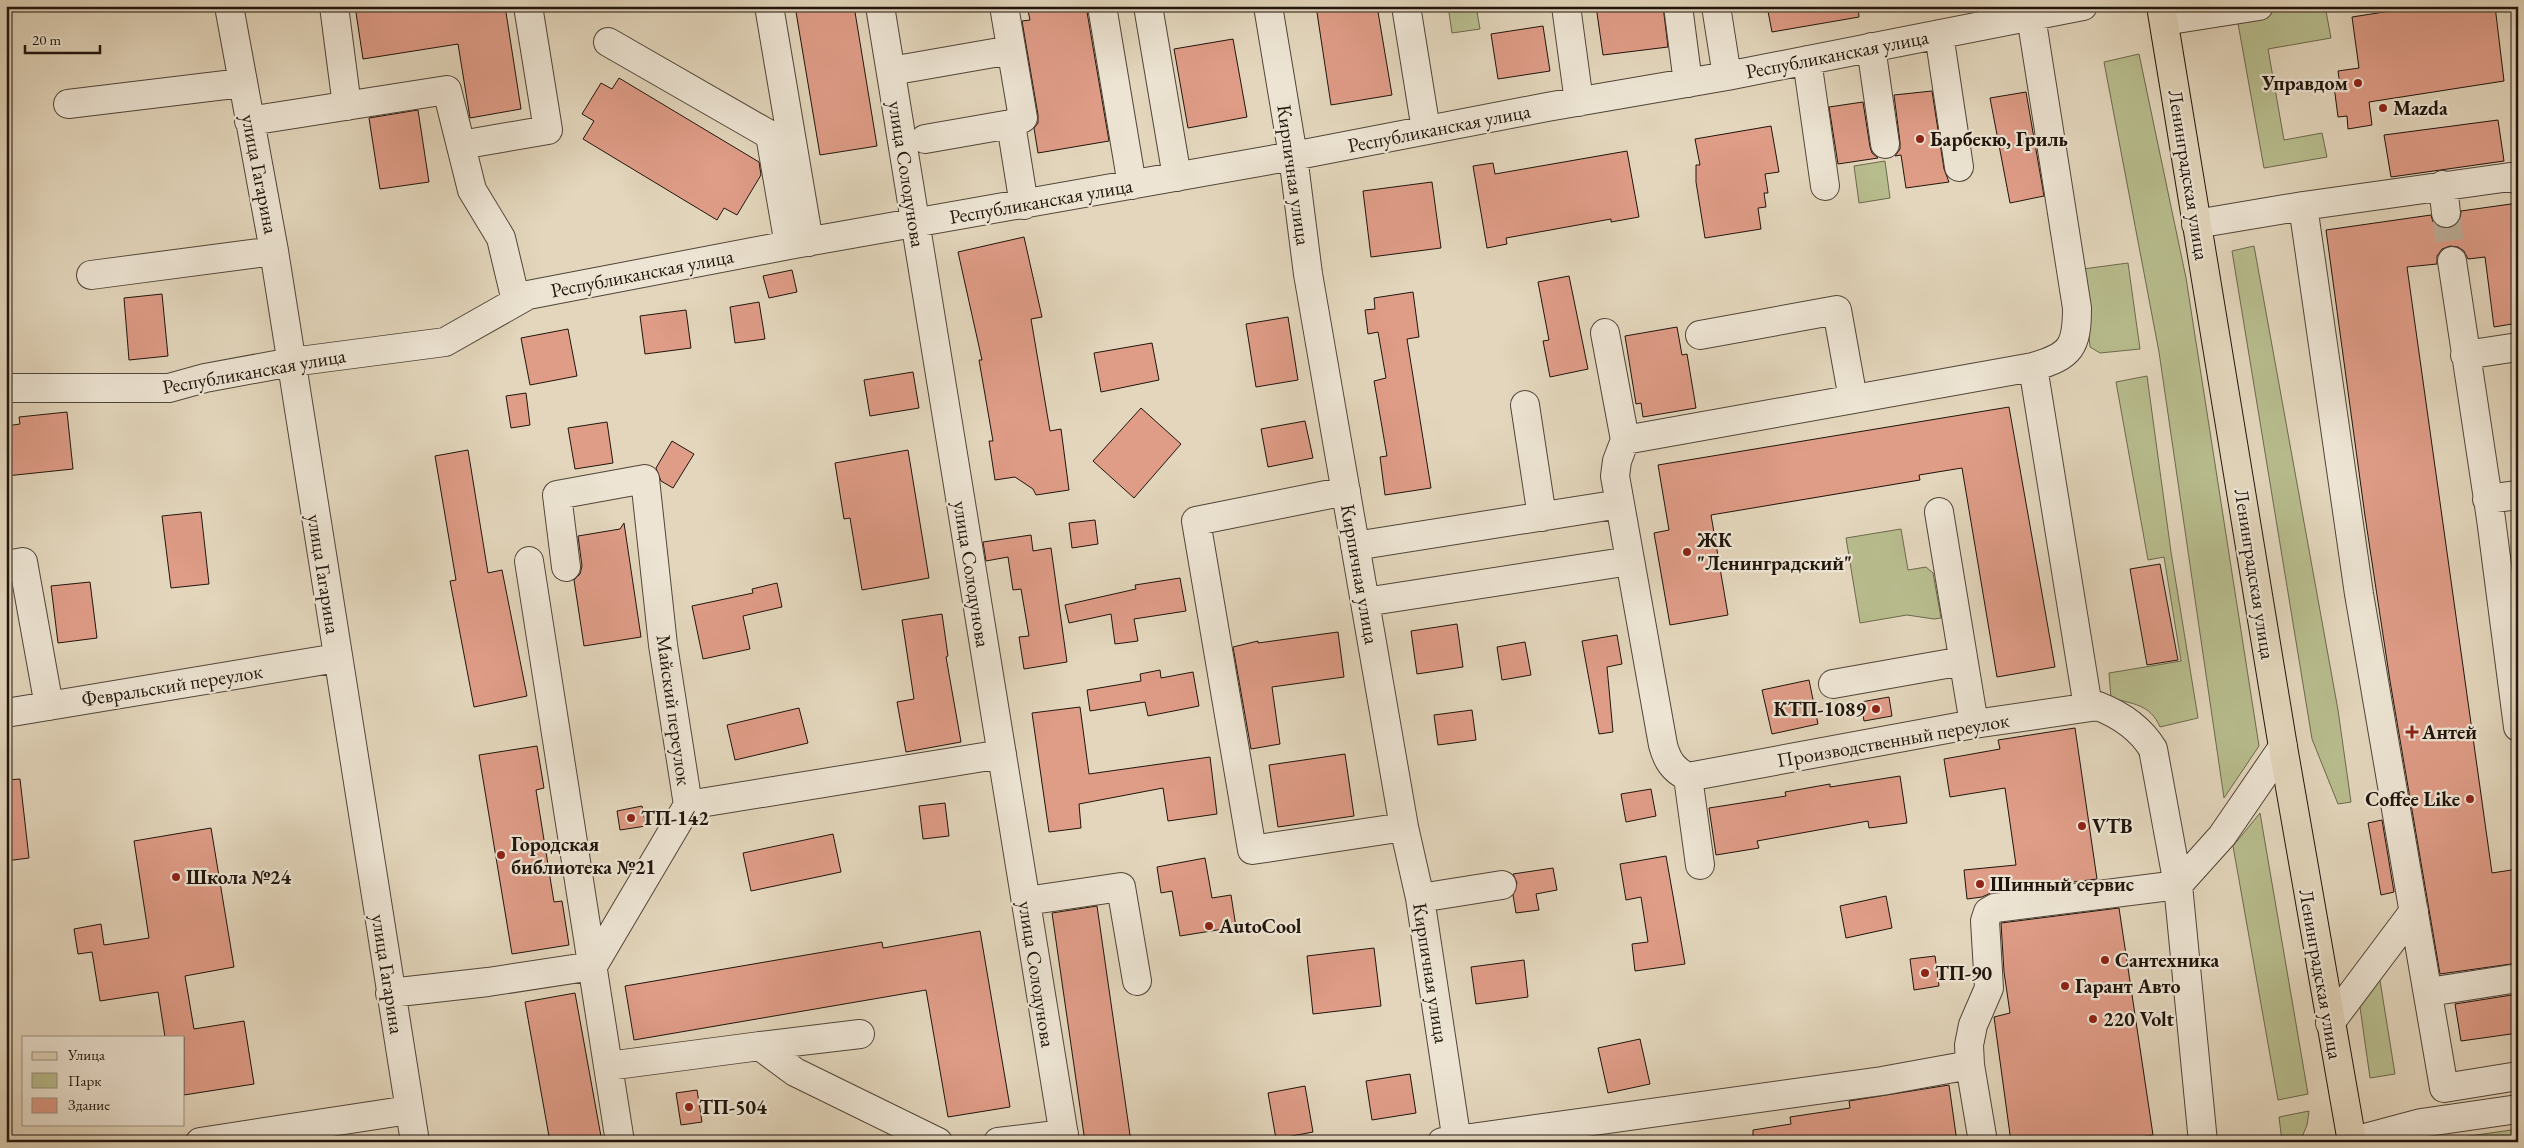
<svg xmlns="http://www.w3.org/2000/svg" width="2524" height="1148" font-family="'EB Garamond',serif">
<rect width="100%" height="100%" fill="#e3d6bc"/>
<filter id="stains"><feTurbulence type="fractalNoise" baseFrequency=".004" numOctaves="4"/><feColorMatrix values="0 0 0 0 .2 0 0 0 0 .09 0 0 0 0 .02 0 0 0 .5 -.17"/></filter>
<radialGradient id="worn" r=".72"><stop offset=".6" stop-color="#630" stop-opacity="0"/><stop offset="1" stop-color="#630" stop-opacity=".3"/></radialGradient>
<!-- green -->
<path fill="#b8bd8e" stroke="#6c694d" d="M 1448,6 L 1476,6 L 1480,29 L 1452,33 Z
M 2299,6 L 2325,6 L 2331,38 L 2268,49 L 2284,140 L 2322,133 L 2327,157 L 2264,168 L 2237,18 Z
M 2139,54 L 2186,278 L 2259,746 L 2224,798 L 2159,352 L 2104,62 Z
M 1885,161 L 1890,198 L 1859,203 L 1854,166 Z
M 2254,246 L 2338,710 L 2351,802 L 2338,804 L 2312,739 L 2232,251 Z
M 2128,263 L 2140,349 L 2100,353 L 2090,347 L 2083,269 Z
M 2147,376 L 2171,552 L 2198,718 L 2160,727 C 2150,704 2133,704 2111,698 L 2109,673 L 2181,661 L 2164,557 L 2148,560 L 2116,382 Z
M 1901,529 L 1908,570 L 1926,567 L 1933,573 L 1941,618 L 1934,619 L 1907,615 L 1860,623 L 1846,538 Z
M 2260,813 L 2308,1094 L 2278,1100 L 2233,846 Z
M 2378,968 L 2395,1074 L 2370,1078 L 2358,993 Z
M 2309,1111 L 2307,1125 L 2300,1142 L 2282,1142 L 2279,1117 Z
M 2518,1129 L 2518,1142 L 2439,1142 L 2442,1140 Z"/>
<!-- building -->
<path fill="#df9c87" stroke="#20150c" d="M 355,6 L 505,6 L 521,109 L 470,118 L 458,44 L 363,59 Z
M 795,6 L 854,6 L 877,146 L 820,155 Z
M 1027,6 L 1086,6 L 1109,141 L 1038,153 L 1034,128 L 1038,123 L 1038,115 L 1022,21 L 1030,20 Z
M 1316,6 L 1377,6 L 1392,95 L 1331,105 Z
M 1596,6 L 1663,6 L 1668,47 L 1603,55 Z
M 1767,6 L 1858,6 L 1859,17 L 1772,32 Z
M 2423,6 L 2495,6 L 2504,81 L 2369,102 L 2372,125 L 2348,129 L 2347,116 L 2338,117 L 2334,86 L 2340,85 L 2338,71 L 2359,68 L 2352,17 Z
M 1543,26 L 1550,71 L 1498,79 L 1491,34 Z
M 1233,39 L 1247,117 L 1188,128 L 1174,49 Z
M 619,78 L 759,162 L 761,175 L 737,215 L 724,208 L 717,220 L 583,139 L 594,121 L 582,114 L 601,83 L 612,89 Z
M 1932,91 L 1944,169 L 1949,182 L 1906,188 L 1901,155 L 1895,156 L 1900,149 L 1900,142 L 1894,95 Z
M 2026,92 L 2044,196 L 2010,203 L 1990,98 Z
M 1863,102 L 1870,147 L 1872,153 L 1878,158 L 1838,164 L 1829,107 Z
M 418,110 L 429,182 L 380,189 L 369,118 Z
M 2498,120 L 2504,161 L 2391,177 L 2384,135 Z
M 1771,126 L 1779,172 L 1765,174 L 1768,193 L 1764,193 L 1766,207 L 1758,208 L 1761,229 L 1705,238 L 1696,182 L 1696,165 L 1700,165 L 1695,139 Z
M 1627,151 L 1639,217 L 1611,222 L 1611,219 L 1506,238 L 1507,244 L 1487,248 L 1473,166 L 1493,163 L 1495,174 Z
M 1432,182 L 1441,248 L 1371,257 L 1363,191 Z
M 2518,203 L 2518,323 L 2494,327 L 2485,257 L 2468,259 L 2464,251 L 2458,247 L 2450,246 L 2442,249 L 2437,256 L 2437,264 L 2407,267 L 2492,873 L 2518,869 L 2518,963 L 2440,974 L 2390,681 L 2365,516 L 2326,230 L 2431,215 L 2433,222 L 2439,227 L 2448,228 L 2455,226 L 2460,220 L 2461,211 Z
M 1024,237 L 1042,317 L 1031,319 L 1050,431 L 1061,429 L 1069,490 L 1036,495 L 1033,489 L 1015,477 L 995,480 L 989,441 L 993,441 L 979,360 L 982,360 L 958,252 Z
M 792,270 L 797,292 L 769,298 L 763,276 Z
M 1569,276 L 1588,369 L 1550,377 L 1543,341 L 1549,340 L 1538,282 Z
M 1413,292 L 1419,337 L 1407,339 L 1431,488 L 1385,495 L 1380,457 L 1387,456 L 1374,381 L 1386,378 L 1378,332 L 1368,334 L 1365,310 L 1375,309 L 1374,298 Z
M 162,294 L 168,356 L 129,360 L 124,298 Z
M 759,302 L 765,339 L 735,343 L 730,307 Z
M 686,310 L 691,348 L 645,354 L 640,316 Z
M 1288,317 L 1298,380 L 1256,387 L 1246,324 Z
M 1677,327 L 1682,355 L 1687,354 L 1696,408 L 1643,417 L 1641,403 L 1636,404 L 1625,336 Z
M 568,329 L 577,376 L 530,385 L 521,338 Z
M 1152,343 L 1159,380 L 1101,392 L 1094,353 Z
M 913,372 L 919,408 L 870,416 L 864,380 Z
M 526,393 L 530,425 L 511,428 L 506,396 Z
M 2009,407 L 2055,667 L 1997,677 L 1962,468 L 1919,475 L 1920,480 L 1711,515 L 1728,615 L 1670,625 L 1654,533 L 1669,530 L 1658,465 Z
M 1141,408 L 1181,444 L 1134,498 L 1093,461 Z
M 67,412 L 73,469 L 6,476 L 6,426 L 20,424 L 19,417 Z
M 1305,421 L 1313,458 L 1268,467 L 1261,429 Z
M 607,422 L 613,463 L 575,469 L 568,428 Z
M 672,441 L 694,454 L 673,488 L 661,481 L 656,468 Z
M 468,450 L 488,573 L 502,570 L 527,696 L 474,707 L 450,581 L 456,580 L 435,456 Z
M 908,450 L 929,578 L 862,590 L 850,518 L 844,519 L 835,463 Z
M 201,512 L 209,584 L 171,588 L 162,516 Z
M 1095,520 L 1098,544 L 1072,548 L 1069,523 Z
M 624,523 L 641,637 L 584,646 L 574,580 L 580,574 L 582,566 L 578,536 L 620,529 Z
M 1031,535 L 1033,551 L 1051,548 L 1067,662 L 1024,669 L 1019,637 L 1029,636 L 1021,589 L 1013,590 L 1008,557 L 986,561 L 983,542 Z
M 2160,564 L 2178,660 L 2147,665 L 2130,569 Z
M 1180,578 L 1186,611 L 1134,619 L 1138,641 L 1115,644 L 1111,614 L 1069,623 L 1065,605 L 1136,589 L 1135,585 Z
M 90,582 L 97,638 L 58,643 L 51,586 Z
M 777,583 L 782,607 L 743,616 L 750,649 L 703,659 L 692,606 L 753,593 L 752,589 Z
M 942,614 L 948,656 L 946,657 L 961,742 L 906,752 L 897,702 L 914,699 L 902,620 Z
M 1457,624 L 1463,667 L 1417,674 L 1411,631 Z
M 1338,632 L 1344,677 L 1272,687 L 1280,744 L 1251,749 L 1233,647 L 1258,641 L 1258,643 Z
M 1617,635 L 1622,664 L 1607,667 L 1613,732 L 1599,734 L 1582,641 Z
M 1525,642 L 1531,675 L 1502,680 L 1497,647 Z
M 1160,670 L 1161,678 L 1193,672 L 1199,706 L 1148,716 L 1145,702 L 1090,711 L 1087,690 L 1141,681 L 1140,674 Z
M 1809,680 L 1818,724 L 1772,734 L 1762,690 Z
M 1889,697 L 1892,716 L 1864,721 L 1861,702 Z
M 1080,707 L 1089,774 L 1210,757 L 1217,814 L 1168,821 L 1163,788 L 1079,804 L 1081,828 L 1049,832 L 1032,713 Z
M 799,708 L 808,743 L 735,760 L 727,725 Z
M 1472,710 L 1476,740 L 1438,745 L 1434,715 Z
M 2075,728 L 2097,879 L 1993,892 L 1982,897 L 1967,899 L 1964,870 L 2016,865 L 2005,788 L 1950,797 L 1944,759 L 2000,749 L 1998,740 Z
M 537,746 L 544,788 L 536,790 L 554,902 L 562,901 L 569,945 L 512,954 L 479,755 Z
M 1345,754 L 1354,816 L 1278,827 L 1269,765 Z
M 1900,776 L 1907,823 L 1869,828 L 1868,821 L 1757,841 L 1759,848 L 1716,855 L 1709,808 L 1786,796 L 1785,792 L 1830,784 L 1830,787 Z
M 20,779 L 29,858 L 6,861 L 6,780 Z
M 1651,789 L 1656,816 L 1626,822 L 1621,794 Z
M 945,803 L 949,836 L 923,839 L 919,806 Z
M 642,806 L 646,826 L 620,830 L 617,811 Z
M 2382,820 L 2394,892 L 2381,895 L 2368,823 Z
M 211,828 L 234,967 L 185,976 L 194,1029 L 244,1021 L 254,1084 L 184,1095 L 184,1037 L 165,1037 L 158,992 L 100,1001 L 92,952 L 78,954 L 74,929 L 101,924 L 104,945 L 149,938 L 134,841 Z
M 833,834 L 841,872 L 751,891 L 743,853 Z
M 1666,856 L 1685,964 L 1635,971 L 1632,944 L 1648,942 L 1641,897 L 1626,900 L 1620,864 Z
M 1205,858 L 1212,898 L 1231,895 L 1236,927 L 1180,936 L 1172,891 L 1161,893 L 1157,867 Z
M 1553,868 L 1557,890 L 1536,894 L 1539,910 L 1516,913 L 1513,895 L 1517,883 L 1513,874 Z
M 1886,896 L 1892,928 L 1846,938 L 1840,906 Z
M 1097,906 L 1131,1142 L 1085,1142 L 1052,913 Z
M 2119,908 L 2153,1135 L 2110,1142 L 2011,1142 L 1994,1017 L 2010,1013 L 2004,972 L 2001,923 Z
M 980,931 L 1010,1107 L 948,1117 L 926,990 L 634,1040 L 625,986 L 882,942 L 883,948 Z
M 1374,948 L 1381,1006 L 1313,1014 L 1307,956 Z
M 1935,956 L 1939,986 L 1914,990 L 1910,959 Z
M 1524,960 L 1528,997 L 1476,1004 L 1471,967 Z
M 575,993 L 602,1142 L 550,1142 L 525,1002 Z
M 2518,994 L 2518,1033 L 2461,1041 L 2455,1004 Z
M 1640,1039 L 1650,1084 L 1608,1093 L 1598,1048 Z
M 1410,1074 L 1416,1113 L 1372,1120 L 1366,1081 Z
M 1949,1085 L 1957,1142 L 1753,1142 L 1753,1130 L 1791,1124 L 1790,1117 L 1850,1108 L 1849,1101 Z
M 1305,1086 L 1313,1132 L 1276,1139 L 1268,1093 Z
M 697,1090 L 702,1122 L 681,1125 L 676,1093 Z"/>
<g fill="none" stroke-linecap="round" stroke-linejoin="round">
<!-- minor-tunnel -->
<path stroke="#bcaf99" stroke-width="28" stroke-dasharray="28 14" stroke-linecap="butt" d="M 2446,213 L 2452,261"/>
<!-- minor casing -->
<g stroke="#514538" stroke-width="30">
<path id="minor" d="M 229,6 L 274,251 L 415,1142
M 334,6 L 347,106
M 769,6 L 809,242
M 880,6 L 1065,1142
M 1102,6 L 1132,185
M 1148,6 L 1177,177
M 1268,6 L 1293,156 L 1308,274 L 1404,827 L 1420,898 L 1457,1142
M 1406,6 L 1426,130
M 1566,6 L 1579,102
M 1678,6 L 1688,83
M 1716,6 L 1727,76
M 2164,21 L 2259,6
M 1939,34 L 1959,167
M 608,42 L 770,135 L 789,245
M 1871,47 L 1885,144
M 1807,60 L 1825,186
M 891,71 L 1011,50
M 68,104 L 242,83
M 249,121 L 447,90 L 472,190 L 501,238 L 516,301
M 1011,124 L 1024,205
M 925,139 L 1011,124 L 1023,118 L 1005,12
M 461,145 L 548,130 L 528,6
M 2443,185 L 2446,213
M 2303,206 L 2359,594 L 2444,1088 L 2518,1076
M 2196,224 L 2303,206 L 2510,177 L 2518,180
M 2452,261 L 2491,519 L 2518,727
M 91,275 L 274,251
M 1605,333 L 1625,440 L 1617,461 L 1615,476 L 1663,745 C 1667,760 1673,770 1688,777 L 1700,865
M 1700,335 L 1837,310 L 1853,399
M 2465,355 L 2518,347
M 2033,367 L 2088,707
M 6,388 L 169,388 L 205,378 L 292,362 L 445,342 L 528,295 L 789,245 L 1293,156 L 1547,107 L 1727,76 L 2083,6
M 1525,405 L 1542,517
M 1625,440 L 2033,367 C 2071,356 2077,347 2077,308 L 2031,16
M 1346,491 L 1196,521 L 1252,850 L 1404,827
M 2487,499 L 2518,495
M 1939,512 L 1974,724
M 1355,546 L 1620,504
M 529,561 L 608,1066 L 760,1046 L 795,1072 L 938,1142
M 6,565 L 23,562 L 49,706
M 566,567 L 557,495 L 645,479 L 663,645 L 688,805 L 1002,754
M 1365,602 L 1630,561
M 1833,684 L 1963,661
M 6,713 L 337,658
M 1688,777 L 1974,724 L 2098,706 C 2121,715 2140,728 2153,749 L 2178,885 L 2203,1142
M 1420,898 L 1502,885
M 1026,901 L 1121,887 L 1137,981
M 593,966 L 688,805
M 2429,992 L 2518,978
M 390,993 L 488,982 L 593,966
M 2330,1023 L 2414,911
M 760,1046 L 860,1034
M 608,1066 L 620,1142
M 200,1142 L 409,1110
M 998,1142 L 1064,1134
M 1442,1142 L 1882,1081 L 1970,1065
M 1983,1142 L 1970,1065 L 1969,1045 L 1973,1025 L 1989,988 L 1985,921 L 1988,912 L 1995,908 L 2178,885 L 2222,836 L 2283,747
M 2350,1142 L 2421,1123 L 2518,1109"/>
</g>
<!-- major casing -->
<g stroke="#20150c" stroke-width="30">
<path id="major" d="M 2161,6 L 2283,747 L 2352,1142"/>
</g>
<!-- minor -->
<use href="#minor" stroke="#ede4d3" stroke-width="28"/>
<!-- major -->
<use href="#major" stroke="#e3d6bc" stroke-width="28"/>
</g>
<!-- markers -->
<g fill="#8f2418" stroke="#ede4d3" stroke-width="2">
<circle cx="2358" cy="83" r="5"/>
<circle cx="2383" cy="108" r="5"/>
<circle cx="1920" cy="139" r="5"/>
<circle cx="1687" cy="552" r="5"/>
<circle cx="1876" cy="709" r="5"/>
<path d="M2409.5 724.5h5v5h5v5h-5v5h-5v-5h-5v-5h5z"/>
<circle cx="2470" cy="799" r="5"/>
<circle cx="631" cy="818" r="5"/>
<circle cx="2082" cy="826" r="5"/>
<circle cx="501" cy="855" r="5"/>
<circle cx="176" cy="877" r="5"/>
<circle cx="1980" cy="884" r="5"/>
<circle cx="1209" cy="926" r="5"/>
<circle cx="2105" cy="960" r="5"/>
<circle cx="1925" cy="973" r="5"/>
<circle cx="2065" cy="986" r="5"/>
<circle cx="2093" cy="1019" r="5"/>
<circle cx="689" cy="1107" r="5"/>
</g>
<g text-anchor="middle" stroke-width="4.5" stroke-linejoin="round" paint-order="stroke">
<!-- street labels -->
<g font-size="20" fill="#20150c" stroke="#ede4d3">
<text transform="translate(1837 54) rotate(-11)" y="7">Республиканская улица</text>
<text transform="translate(1439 128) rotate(-11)" y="7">Республиканская улица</text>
<text transform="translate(260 174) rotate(79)" y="7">улица Гагарина</text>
<text transform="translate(907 174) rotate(81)" y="7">улица Солодунова</text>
<text transform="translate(1294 175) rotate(82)" y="7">Кирпичная улица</text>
<text transform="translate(2189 175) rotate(81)" y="7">Ленинградская улица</text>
<text transform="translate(1041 201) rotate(-10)" y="7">Республиканская улица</text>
<text transform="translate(642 273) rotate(-11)" y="7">Республиканская улица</text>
<text transform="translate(254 371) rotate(-10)" y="7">Республиканская улица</text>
<text transform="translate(324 574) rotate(81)" y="7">улица Гагарина</text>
<text transform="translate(972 574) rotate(81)" y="7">улица Солодунова</text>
<text transform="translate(1360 574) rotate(80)" y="7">Кирпичная улица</text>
<text transform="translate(2255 574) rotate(81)" y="7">Ленинградская улица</text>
<text transform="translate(172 685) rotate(-9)" y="7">Февральский переулок</text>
<text transform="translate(674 710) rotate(82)" y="7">Майский переулок</text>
<text transform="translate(1893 740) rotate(-10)" y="7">Производственный переулок</text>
<text transform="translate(1431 973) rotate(81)" y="7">Кирпичная улица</text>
<text transform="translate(388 974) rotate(81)" y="7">улица Гагарина</text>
<text transform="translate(1037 974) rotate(81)" y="7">улица Солодунова</text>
<text transform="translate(2321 974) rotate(80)" y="7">Ленинградская улица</text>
</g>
<!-- poi labels -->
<g font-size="20" font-weight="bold" fill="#20150c" stroke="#ede4d3" text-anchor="start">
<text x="2348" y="90" text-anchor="end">Управдом</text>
<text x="2393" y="115">Mazda</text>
<text x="1930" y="146">Барбекю, Гриль</text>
<text x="1697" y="547">ЖК<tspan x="1697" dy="23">"Ленинградский"</tspan></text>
<text x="1866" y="716" text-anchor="end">КТП-1089</text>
<text x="2422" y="739">Антей</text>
<text x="2460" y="806" text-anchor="end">Coffee Like</text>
<text x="641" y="825">ТП-142</text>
<text x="2092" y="833">VTB</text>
<text x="511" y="851">Городская<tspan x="511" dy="23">библиотека №21</tspan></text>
<text x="186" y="884">Школа №24</text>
<text x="1990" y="891">Шинный сервис</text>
<text x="1219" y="933">AutoCool</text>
<text x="2115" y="967">Сантехника</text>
<text x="1935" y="980">ТП-90</text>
<text x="2075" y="993">Гарант Авто</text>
<text x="2103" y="1026">220 Volt</text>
<text x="699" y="1114">ТП-504</text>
</g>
</g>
<!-- margin -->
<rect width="2524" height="1148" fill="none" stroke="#e3d6bc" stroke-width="25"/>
<rect x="8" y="8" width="2509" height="1133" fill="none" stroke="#20150c" stroke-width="2.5"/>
<rect x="12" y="12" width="2499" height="1123" fill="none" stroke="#20150c"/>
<!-- legend -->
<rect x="22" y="1036" width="162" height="90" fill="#ede4d3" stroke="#9b9183"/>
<rect x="32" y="1052" width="25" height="8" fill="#e3d6bc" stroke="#9b9183"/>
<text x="68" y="1060" font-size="15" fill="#20150c">Улица</text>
<rect x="32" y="1073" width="25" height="15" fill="#b8bd8e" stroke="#9b9183"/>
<text x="68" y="1086" font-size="15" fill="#20150c">Парк</text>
<rect x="32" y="1098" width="25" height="15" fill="#df9c87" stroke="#9b9183"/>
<text x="68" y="1110" font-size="15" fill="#20150c">Здание</text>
<!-- scale -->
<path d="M25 45v8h75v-8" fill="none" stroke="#20150c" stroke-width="2.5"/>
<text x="32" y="45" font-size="15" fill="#20150c" stroke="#ede4d3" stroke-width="4" paint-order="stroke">20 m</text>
<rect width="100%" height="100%" filter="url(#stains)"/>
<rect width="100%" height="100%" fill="url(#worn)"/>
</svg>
